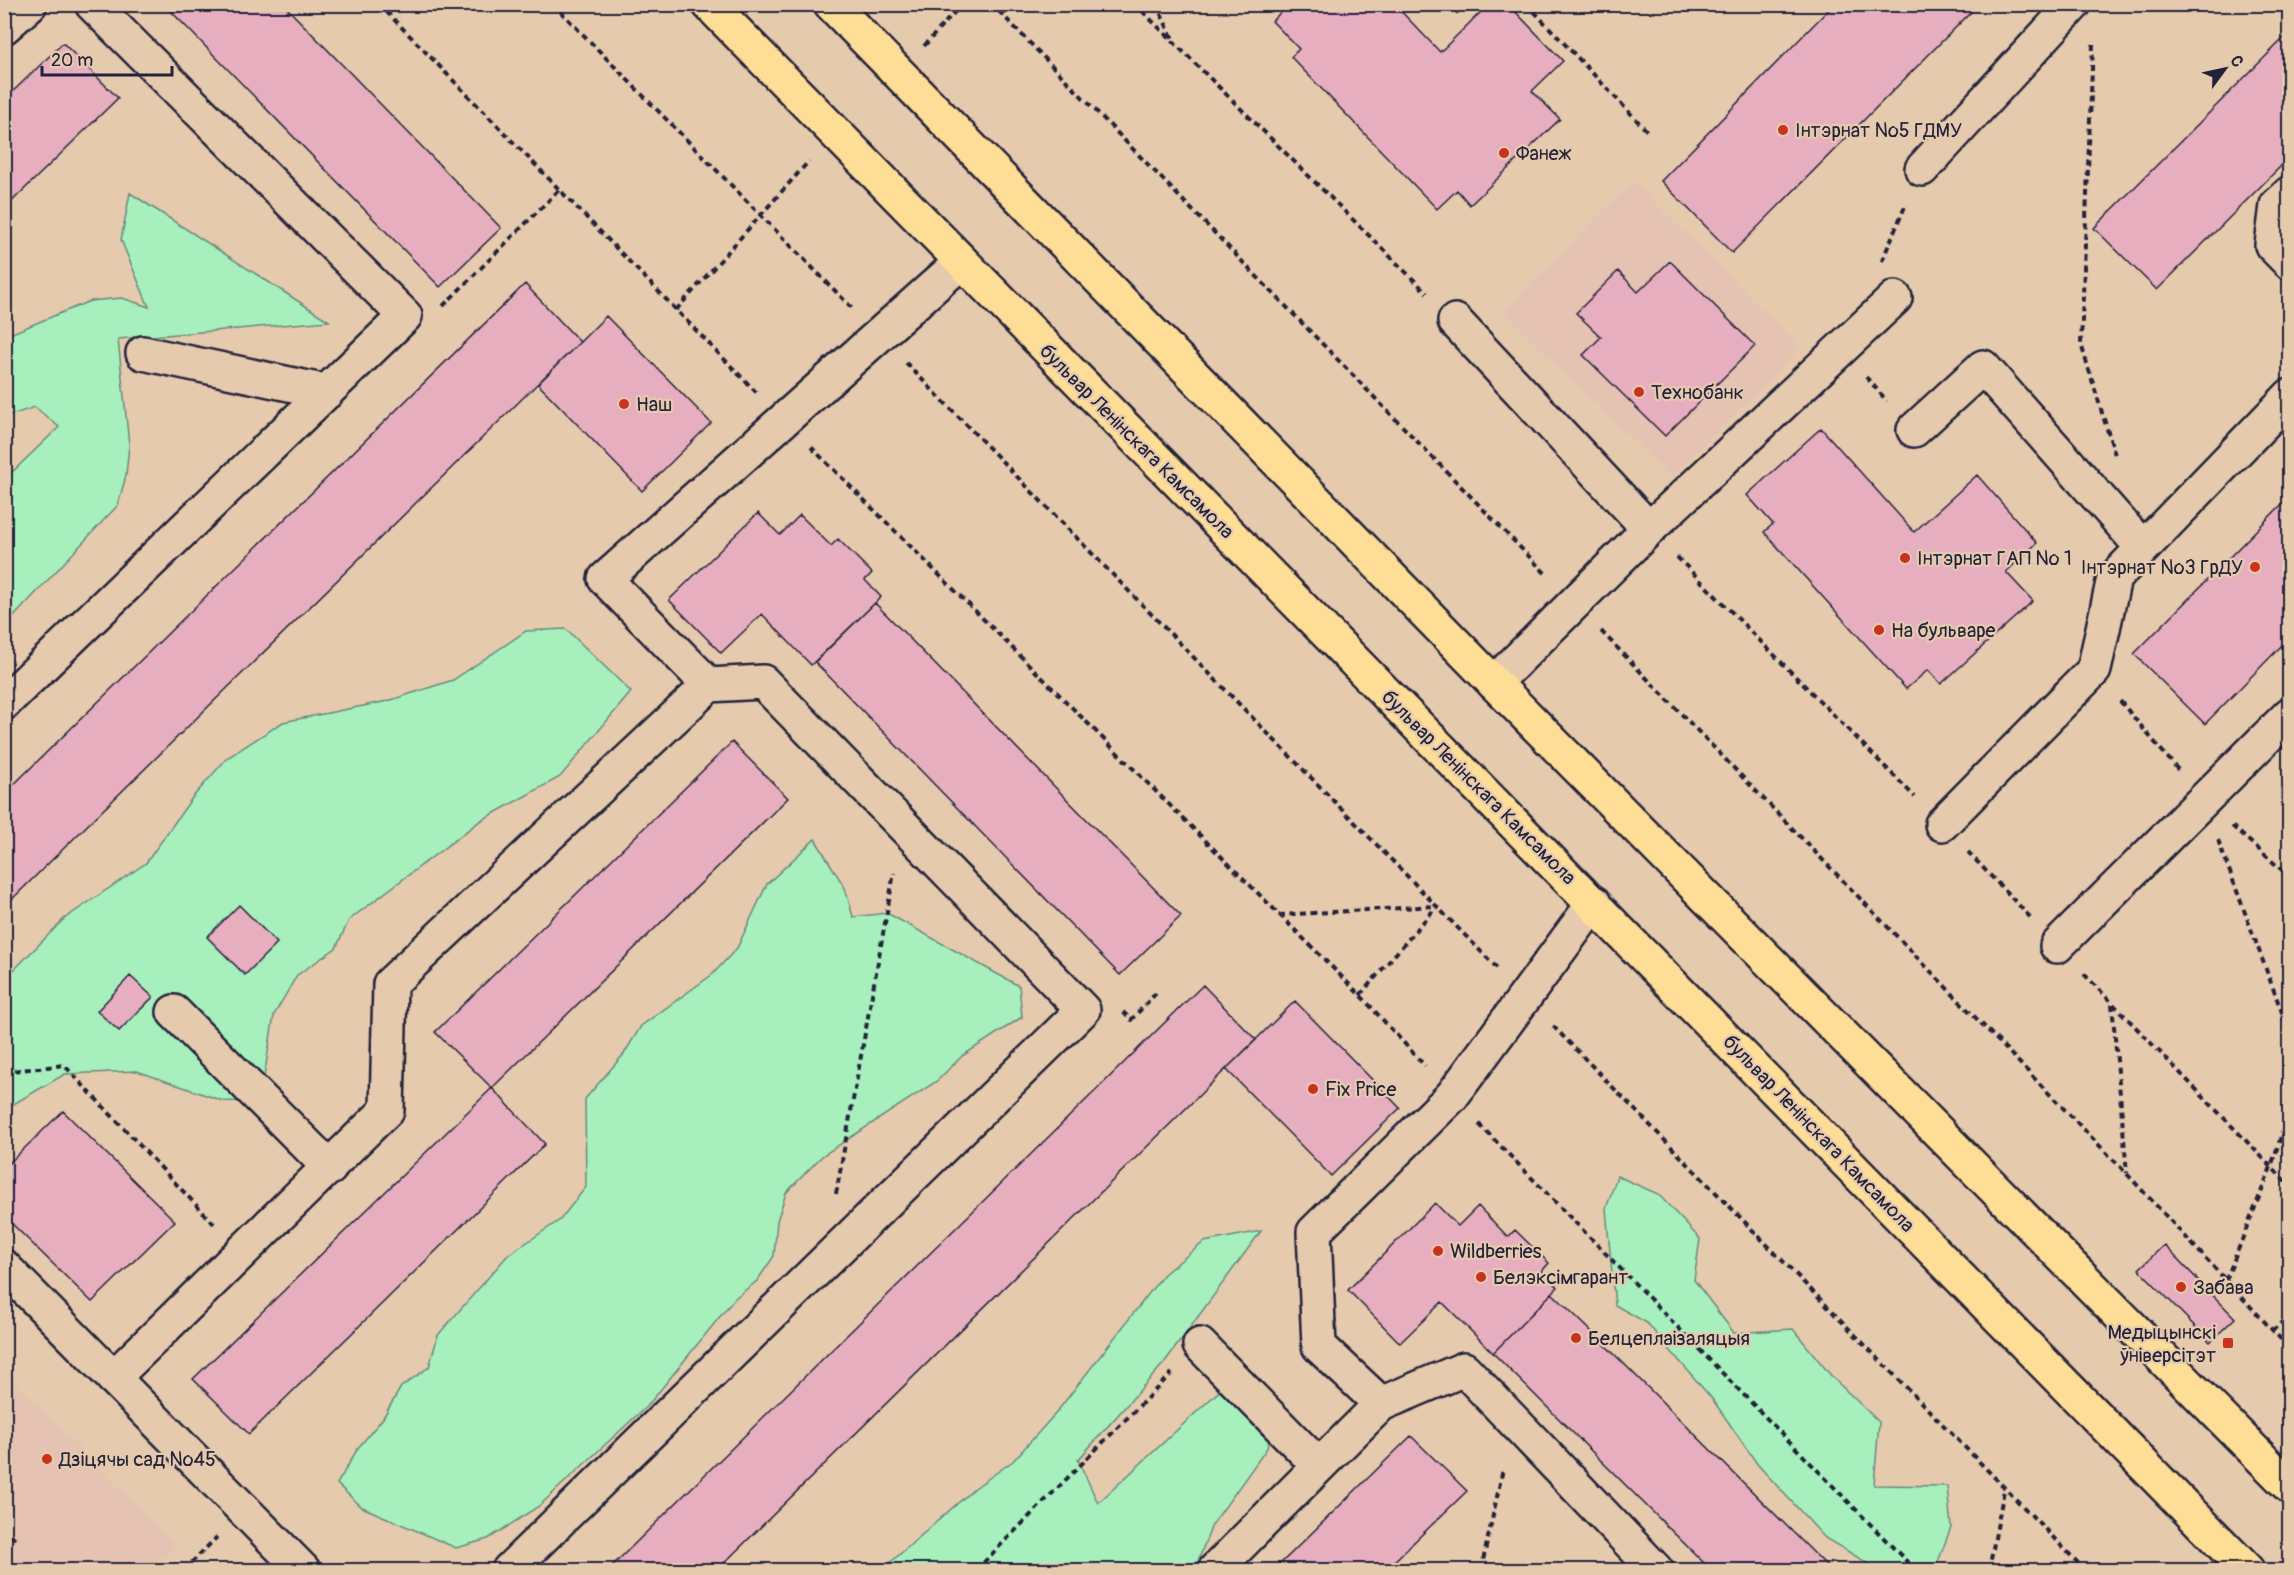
<svg xmlns="http://www.w3.org/2000/svg" width="2294" height="1575" font-family="Pangolin,sans-serif">
<rect width="100%" height="100%" fill="#e6caad"/>
<filter id="ink" filterUnits="userSpaceOnUse"><feTurbulence type="fractalNoise" baseFrequency=".0167" numOctaves="2"/><feDisplacementMap in="SourceGraphic" scale="12" xChannelSelector="R" yChannelSelector="G"/><feConvolveMatrix kernelMatrix="1 2 1 2 8 2 1 2 1" color-interpolation-filters="sRGB"/></filter>
<g filter="url(#ink)">
<!-- built -->
<path fill="#e6c2b3" d="M 1633,181 L 1801,348 L 1671,478 L 1503,311 Z
M 5,1372 L 176,1546 L 151,1570 L 5,1570 Z"/>
<!-- green -->
<path fill="#a7f0be" stroke="#64897c" stroke-width="1.5" d="M 130,193 L 329,321 L 118,339 L 129,445 L 126,475 L 118,505 L 5,626 L 5,479 L 59,427 L 35,407 L 5,417 L 5,336 L 90,301 L 122,298 L 149,307 L 121,240 Z
M 566,629 L 631,692 L 560,777 L 480,821 L 349,920 L 336,948 L 297,975 L 274,1015 L 260,1102 L 223,1101 L 137,1071 L 65,1074 L 5,1109 L 5,979 L 64,919 L 146,863 L 192,798 L 227,758 L 283,722 L 388,701 L 453,680 L 526,631 Z
M 815,839 L 845,888 L 853,917 L 887,913 L 1019,986 L 1022,1017 L 962,1056 L 937,1081 L 822,1156 L 786,1193 L 777,1221 L 774,1256 L 757,1281 L 735,1298 L 649,1404 L 539,1506 L 488,1539 L 456,1548 L 362,1507 L 337,1484 L 358,1448 L 383,1418 L 401,1387 L 429,1367 L 438,1335 L 508,1255 L 560,1220 L 586,1187 L 585,1099 L 624,1054 L 641,1026 L 713,974 L 737,948 L 767,884 Z
M 1617,1176 L 1658,1194 L 1700,1239 L 1694,1280 L 1734,1333 L 1793,1329 L 1833,1378 L 1879,1422 L 1874,1485 L 1947,1486 L 1951,1527 L 1935,1570 L 1879,1570 L 1825,1538 L 1758,1465 L 1713,1400 L 1647,1323 L 1615,1305 L 1606,1209 Z
M 1261,1231 L 1164,1363 L 1078,1460 L 1098,1503 L 1241,1371 L 1274,1422 L 1267,1448 L 1212,1525 L 1196,1566 L 1187,1570 L 882,1570 L 975,1488 L 1013,1461 L 1056,1413 L 1164,1274 L 1204,1242 Z"/>
<!-- building -->
<path fill="#e7aec0" stroke="#22223b" stroke-width="1.5" d="M 164,4 L 283,4 L 501,228 L 440,287 Z
M 1289,4 L 1394,4 L 1440,52 L 1489,4 L 1508,4 L 1563,61 L 1532,91 L 1560,119 L 1470,205 L 1457,190 L 1437,209 L 1291,57 L 1299,49 L 1272,21 Z
M 1834,4 L 1979,4 L 1732,253 L 1661,181 Z
M 2290,32 L 2290,157 L 2157,290 L 2094,228 Z
M 63,43 L 118,98 L 4,209 L 4,100 Z
M 1670,261 L 1755,346 L 1665,436 L 1583,355 L 1601,337 L 1576,313 L 1618,271 L 1638,292 Z
M 525,284 L 580,342 L 4,907 L 4,794 Z
M 606,316 L 711,423 L 642,491 L 538,384 Z
M 1821,428 L 1914,532 L 1977,475 L 2037,543 L 2006,572 L 2033,601 L 1941,684 L 1928,670 L 1906,689 L 1764,532 L 1773,524 L 1747,495 Z
M 2290,496 L 2290,637 L 2205,724 L 2134,654 Z
M 758,513 L 780,535 L 800,515 L 831,546 L 838,539 L 872,573 L 865,580 L 881,597 L 811,665 L 762,614 L 721,653 L 669,600 Z
M 875,603 L 1181,916 L 1120,975 L 815,662 Z
M 732,742 L 788,798 L 492,1088 L 435,1032 Z
M 239,905 L 277,943 L 245,975 L 207,937 Z
M 130,976 L 153,997 L 119,1031 L 97,1011 Z
M 1203,985 L 1256,1040 L 1226,1069 L 717,1570 L 608,1570 Z
M 1295,1001 L 1400,1108 L 1331,1176 L 1226,1069 Z
M 492,1088 L 545,1144 L 249,1434 L 193,1379 Z
M 63,1111 L 175,1221 L 92,1302 L 4,1216 L 4,1168 Z
M 1435,1203 L 1458,1226 L 1478,1206 L 1508,1237 L 1515,1230 L 1549,1263 L 1542,1271 L 1558,1287 L 1493,1353 L 1442,1302 L 1400,1343 L 1348,1290 Z
M 2164,1245 L 2235,1318 L 2210,1342 L 2139,1269 Z
M 1552,1293 L 1587,1327 L 1831,1570 L 1711,1570 L 1543,1403 L 1493,1353 Z
M 1411,1436 L 1467,1491 L 1385,1570 L 1274,1570 Z"/>
<g fill="none" stroke-linecap="round" stroke-linejoin="round">
<!-- minor casing -->
<g stroke="#22223b" stroke-width="38">
<path id="minor" d="M 4,27 L 30,4
M 1922,169 L 2074,4
M 2290,193 L 2277,205 L 2272,245 L 2290,263
M 1455,321 L 1649,529
M 143,353 L 327,392
M 1914,430 L 1983,367 L 2143,548
M 1494,683 L 1649,529 L 1895,298
M 709,685 L 605,579 L 960,263
M 4,703 L 405,316 L 92,4
M 1942,824 L 2094,670 L 2114,578 L 2290,396
M 2057,946 L 2290,714
M 174,1012 L 330,1168
M 4,1267 L 303,1570
M 1200,1345 L 1319,1466
M 113,1378 L 387,1110 L 390,984 L 709,685 L 763,682 L 1083,1010 L 509,1570
M 1381,1404 L 1319,1346 L 1314,1232 L 1452,1096 L 1594,903
M 1215,1570 L 1381,1404 L 1464,1369 L 1656,1570"/>
</g>
<!-- major casing -->
<g stroke="#22223b" stroke-width="38">
<path id="major" d="M 709,4 L 2247,1570
M 831,4 L 1494,683 L 2290,1487"/>
</g>
<!-- path -->
<path stroke="#22223b" stroke-width="4" stroke-dasharray="6 4.5" stroke-linecap="butt" d="M 379,4 L 757,393
M 553,4 L 852,308
M 992,4 L 1548,576
M 1135,4 L 1427,293
M 1156,4 L 1174,41
M 1449,4 L 1457,12 L 1464,4
M 1527,4 L 1648,132
M 2093,44 L 2081,344 L 2115,455
M 924,46 L 962,4
M 1882,261 L 1906,204
M 443,306 L 559,190
M 676,310 L 809,161
M 906,363 L 1498,969
M 1866,377 L 1887,401
M 811,447 L 1360,995 L 1425,1066
M 1677,557 L 1915,797
M 1601,631 L 2127,1174 L 2290,1349
M 2120,701 L 2179,771
M 2232,826 L 2290,877
M 2218,840 L 2290,1034
M 1968,852 L 2031,918
M 1279,915 L 1436,906
M 2084,974 L 2290,1186
M 1360,995 L 1437,906
M 2112,1004 L 2127,1173
M 1123,1012 L 1131,1020 L 1158,991
M 1553,1026 L 2085,1570
M 4,1072 L 64,1065 L 214,1224
M 1479,1124 L 1915,1570
M 836,1194 L 894,873
M 2226,1280 L 2271,1167 L 2290,1109
M 2272,1331 L 2290,1315
M 4,1527 L 16,1540
M 184,1570 L 217,1537
M 976,1570 L 1172,1373
M 1481,1570 L 1503,1469
M 1989,1570 L 2004,1490"/>
<!-- minor -->
<use href="#minor" stroke="#e6caad" stroke-width="33"/>
<!-- major -->
<use href="#major" stroke="#fedd96" stroke-width="33"/>
</g>
</g>
<!-- markers -->
<g fill="#c8321e" stroke="#e6caad" stroke-width="2">
<circle cx="1783" cy="130" r="6"/>
<circle cx="1504" cy="153" r="6"/>
<circle cx="1639" cy="392" r="6"/>
<circle cx="624" cy="404" r="6"/>
<circle cx="1905" cy="558" r="6"/>
<circle cx="2255" cy="567" r="6"/>
<circle cx="1879" cy="630" r="6"/>
<circle cx="1313" cy="1089" r="6"/>
<circle cx="1438" cy="1251" r="6"/>
<circle cx="1481" cy="1277" r="6"/>
<circle cx="2181" cy="1287" r="6"/>
<circle cx="1576" cy="1338" r="6"/>
<rect x="2222" y="1337" width="12" height="12" rx="3"/>
<circle cx="47" cy="1459" r="6"/>
</g>
<g text-anchor="middle" stroke-width="4.5" stroke-linejoin="round" paint-order="stroke">
<!-- poi labels -->
<g font-size="20" fill="#22223b" stroke="#e6caad" text-anchor="start">
<text x="1795" y="137">Інтэрнат №5 ГДМУ</text>
<text x="1516" y="160">Фанеж</text>
<text x="1651" y="399">Технобанк</text>
<text x="636" y="411">Наш</text>
<text x="1917" y="565">Інтэрнат ГАП № 1</text>
<text x="2243" y="574" text-anchor="end">Інтэрнат №3 ГрДУ</text>
<text x="1891" y="637">На бульваре</text>
<text x="1325" y="1096">Fix Price</text>
<text x="1450" y="1258">Wildberries</text>
<text x="1493" y="1284">Белэксімгарант</text>
<text x="2193" y="1294">Забава</text>
<text x="2216" y="1339" text-anchor="end">Медыцынскі<tspan x="2216" dy="23">ўніверсітэт</tspan></text>
<text x="1588" y="1345">Белцеплаізаляцыя</text>
<text x="59" y="1466">Дзіцячы сад №45</text>
</g>
<!-- street labels -->
<g font-size="20" fill="#22223b" stroke="#e6caad">
<text transform="translate(1137 441) rotate(45)" y="7">бульвар Ленінскага Камсамола</text>
<text transform="translate(1479 787) rotate(45)" y="7">бульвар Ленінскага Камсамола</text>
<text transform="translate(1819 1133) rotate(46)" y="7">бульвар Ленінскага Камсамола</text>
</g>
</g>
<!-- margin -->
<rect width="2294" height="1575" fill="none" stroke="#e6caad" stroke-width="24"/>
<rect x="12" y="12" width="2270" height="1551" fill="none" stroke="#22223b" stroke-width="2" filter="url(#ink)"/>
<!-- north arrow -->
<g transform="translate(2225 69) rotate(57)" stroke="#e6caad" stroke-width="4.5" paint-order="stroke">
<path d="M0-4.5L10 22L0 15L-10 22Z" fill="#22223b"/>
<text y="-9" font-size="16" font-weight="bold" text-anchor="middle" fill="#22223b">С</text>
</g>
<!-- scale -->
<path d="M42 66v9h130v-9" fill="none" stroke="#22223b" stroke-width="3"/>
<text x="51" y="66" font-size="18" fill="#22223b" stroke="#e6caad" stroke-width="4.5" paint-order="stroke">20 m</text>
</svg>
